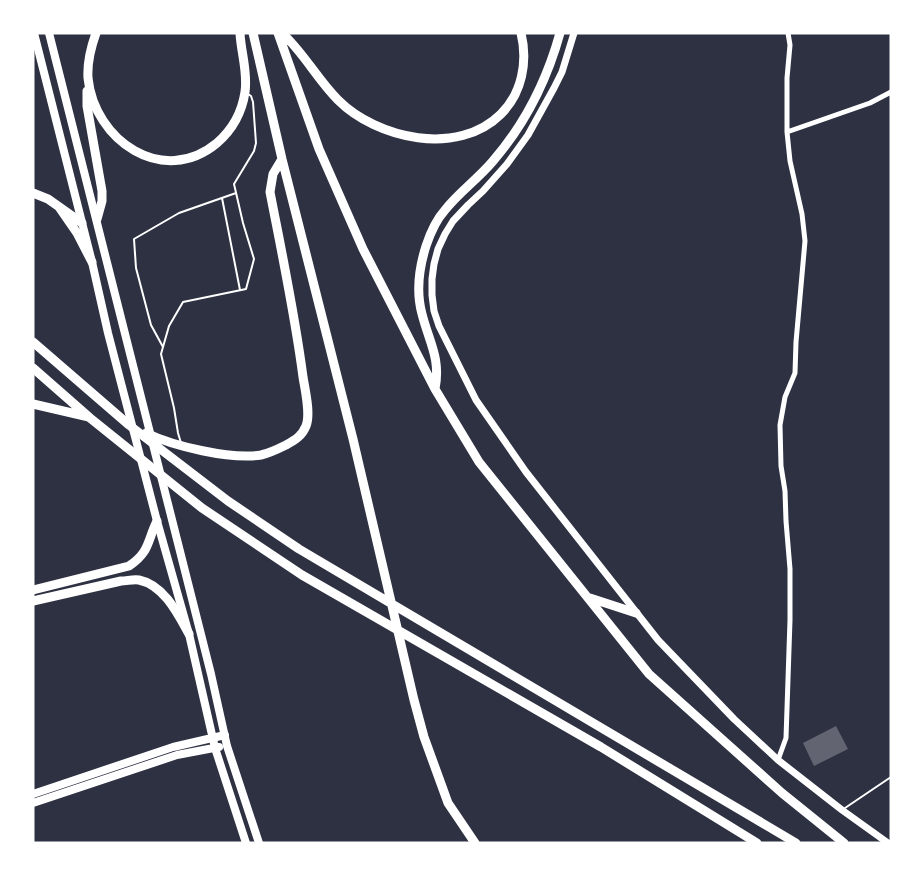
<svg xmlns="http://www.w3.org/2000/svg" width="924" height="876" font-family="Figtree,sans-serif">
<rect width="100%" height="100%" fill="#2d3142"/>
<!-- building -->
<path fill="#626471" d="M 836,726 L 848,749 L 814,766 L 803,743 Z"/>
<g fill="none" stroke-linecap="round" stroke-linejoin="round">
<!-- service -->
<path stroke="#fff" stroke-width="2" d="M 222,198 L 240,290
M 163,347 L 151,325 L 136,268 L 134,239 L 179,213 L 236,193
M 181,443 L 178,433 L 174,408 L 161,354 L 169,326 L 183,302 L 246,289 L 254,259 L 243,223 L 234,184 L 254,151 L 256,143 L 253,102 L 251,96 L 248,94
M 845,808 L 891,777"/>
<!-- minor -->
<path stroke="#fff" stroke-width="5" d="M 787,132 L 870,103 L 891,92
M 778,760 L 786,738 L 790,620 L 790,569 L 786,521 L 785,491 L 781,466 L 780,425 L 785,397 L 795,373 L 796,342 L 805,241 L 802,214 L 790,161 L 787,132 L 787,78 L 790,45 L 788,33"/>
<!-- tertiary -->
<path stroke="#fff" stroke-width="7" d="M 574,33 L 562,72 L 554,88 L 528,135 L 507,164 L 483,191 L 468,205 L 453,221 L 445,234 L 438,249 L 434,264 L 432,279 L 432,295 L 434,311 L 439,326 L 476,400 L 526,472 L 658,640 L 734,719 L 778,760 L 842,810 L 888,843"/>
<!-- primary -->
<path stroke="#fff" stroke-width="8" d="M 34,33 L 92,262 L 108,333 L 157,521 L 189,634 L 215,748 L 246,843
M 49,33 L 211,674 L 227,746 L 259,843
M 33,794 L 173,747 L 225,735
M 33,803 L 177,755 L 219,747"/>
<!-- trunk -->
<path stroke="#fff" stroke-width="9" d="M 96,33 C 91,47 87,62 88,78 C 94,140 163,188 217,143 C 232,130 242,112 245,92 C 248,72 241,53 240,33
M 253,33 L 282,159 L 353,439 L 414,700 L 424,737 L 448,803 L 475,843
M 278,33 L 319,149 L 363,249 L 435,389 L 479,462 L 649,674 L 782,793 L 844,843
M 282,33 C 304,53 317,79 338,100 C 377,139 458,157 501,114 C 522,93 528,62 521,33
M 87,91 L 87,106 L 102,191 L 102,201 L 97,219
M 33,193 L 48,199 L 82,223
M 59,207 L 77,233 L 92,262
M 33,342 L 129,425 L 228,501 L 299,549 L 796,843
M 33,368 L 90,418 L 202,508 L 302,575 L 601,747 L 757,843
M 435,389 C 441,358 429,342 422,314 C 416,292 419,268 426,246 C 430,234 436,220 445,210 C 459,192 478,179 493,161 C 525,124 547,80 560,33
M 33,404 L 89,417
M 146,433 C 173,446 231,460 261,455 C 270,453 278,449 286,445 C 295,440 302,436 306,426 C 311,414 305,390 303,377 C 295,315 282,254 270,192 L 273,174 L 282,159
M 33,590 L 129,566 C 150,552 147,541 157,521
M 590,598 L 636,613
M 33,601 L 121,581 C 127,581 133,579 139,580 C 164,585 178,614 189,634"/>
</g>
<!-- border -->
<rect width="924" height="876" fill="none" stroke="#ffffff" stroke-width="69"/>
</svg>
